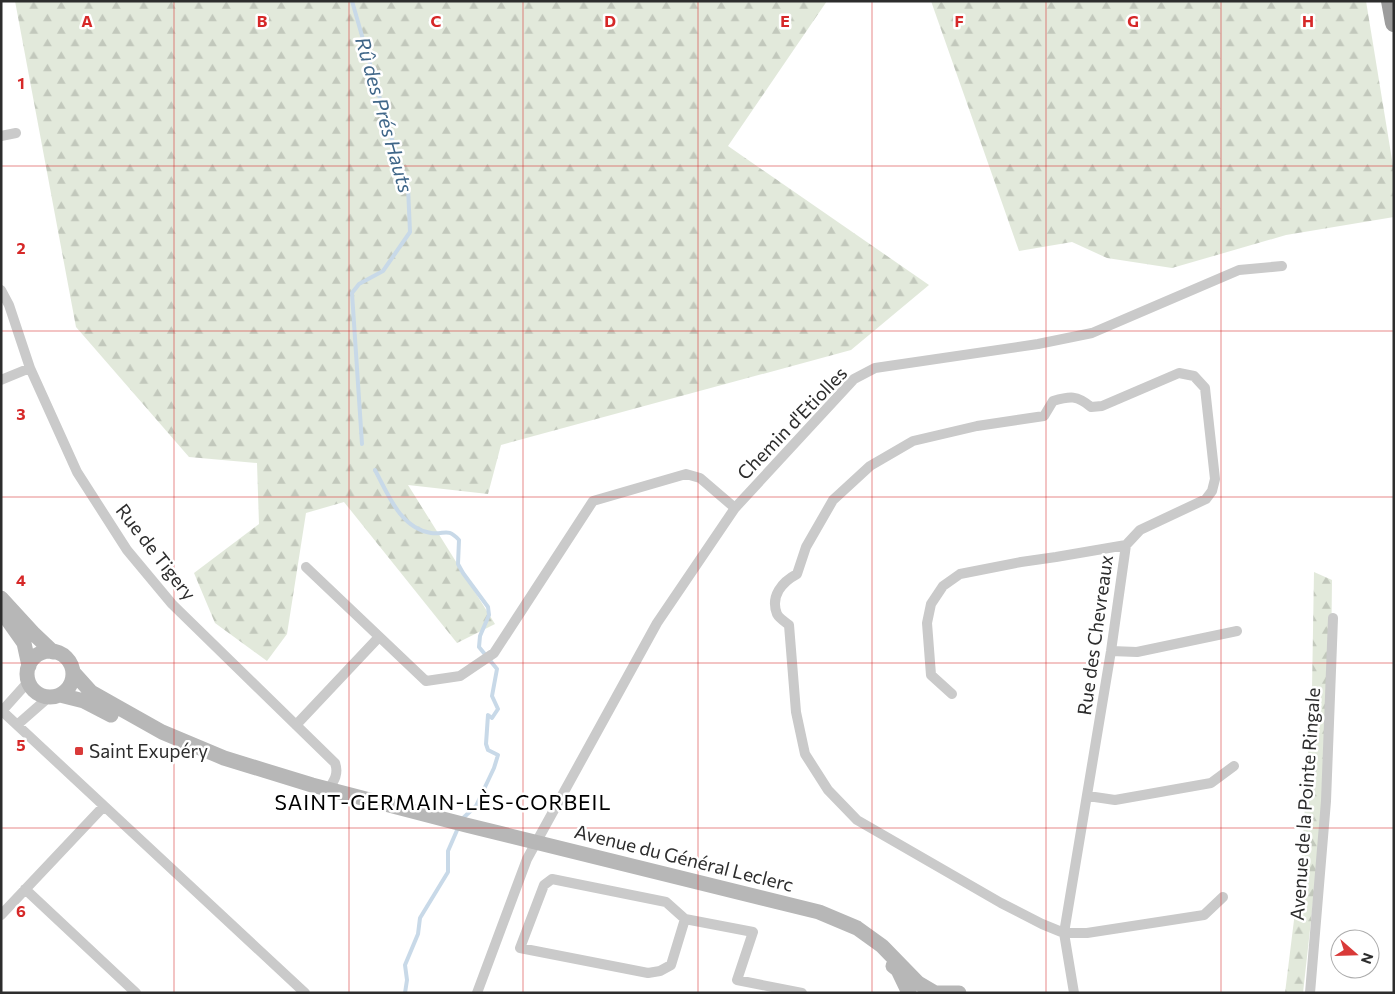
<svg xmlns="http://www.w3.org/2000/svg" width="1395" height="994" font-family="Commissioner,sans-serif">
<defs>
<pattern id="forest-firs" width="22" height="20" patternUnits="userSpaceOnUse" patternTransform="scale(1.25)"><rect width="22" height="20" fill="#e2e9db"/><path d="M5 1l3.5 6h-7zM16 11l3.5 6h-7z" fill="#c2c8bc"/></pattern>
</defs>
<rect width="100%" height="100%" fill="#fff"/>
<!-- forest -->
<path fill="url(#forest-firs)" d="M 15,1 L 827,1 L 728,146 L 929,285 L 851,350 L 501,445 L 488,494 L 408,485 L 495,624 L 457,643 L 344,502 L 306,513 L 287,634 L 267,661 L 215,623 L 194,573 L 259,524 L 257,463 L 189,457 L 76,327 Z
M 931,1 L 1366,1 L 1394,172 L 1394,217 L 1286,235 L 1172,268 L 1107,258 L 1072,242 L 1019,251 Z
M 1314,572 L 1332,580 L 1330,749 L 1303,993 L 1285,993 L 1302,855 L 1312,689 Z"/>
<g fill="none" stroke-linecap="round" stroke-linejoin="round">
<!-- stream -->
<path stroke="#c8d9e8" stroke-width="4" d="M 352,1 L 389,130 L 408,187 L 410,232 L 383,271 L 359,284 L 352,293 L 362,444
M 375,470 C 388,494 400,528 431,533 C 445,535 447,527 459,540 L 458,564 L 463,573 L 488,607 L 489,615 L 480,636 L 479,647 L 497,669 L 492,696 L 498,709 L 492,718 L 488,715 L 486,744 L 488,750 L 498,755 L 494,768 L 476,806 L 462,819
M 405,993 L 407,980 L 405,965 L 418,934 L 420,918 L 448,872 L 448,851 L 458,828"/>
<!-- minor -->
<path stroke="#cacaca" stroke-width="10" d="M 1,136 L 16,133
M 1,290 L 9,305 L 30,368 L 77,472 L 127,550 L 172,604 L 335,763 C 339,774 334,781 328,790
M 1,380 L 30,368
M 306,567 L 426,681 L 460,676 L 494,653 L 593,501 L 686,474 L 700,478 L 735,508
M 1111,651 L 1137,652 L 1237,631
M 952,694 L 931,675 L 927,623 L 931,604 L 943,586 L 960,574 L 1021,562 L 1056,557 L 1126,545
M 1,710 L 305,993
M 2,711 L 28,682
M 17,725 L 49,697
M 296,725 L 379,637
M 1088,796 L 1115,800 L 1211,783 L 1234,766
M 25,889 L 136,993
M 1,915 L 104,806
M 685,919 L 671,965 L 660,971 L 648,973 L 520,948 L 544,885 L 552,879 L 666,902 L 685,919 L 753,932 L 737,980 L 802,993
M 477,993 L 527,859 L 657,623 L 735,508 L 854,379 L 875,368 L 1038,344 L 1092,333 L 1239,270 L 1282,266
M 1074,993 L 1064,933 L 1111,651 L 1126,545 L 1140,530 L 1206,499 L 1212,491 L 1215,479 L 1205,388 L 1194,376 L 1179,373 L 1102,406 L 1091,407 C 1077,395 1070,396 1053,401 L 1044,416 L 977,426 L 913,441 L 870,466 L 833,500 L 806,547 L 797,574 C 782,582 770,596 777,614 C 779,618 785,622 789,625 L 796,712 L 805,754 L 828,790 L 857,820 L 1001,903 L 1042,924 L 1064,933 L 1087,933 L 1204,915 L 1223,897
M 1310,993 L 1326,801 L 1333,618"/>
<!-- secondary -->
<path stroke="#b7b7b7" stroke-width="15" d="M 1,598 L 34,634 L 53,652
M 5,616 L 24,643 L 29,666
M27 674a23 23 0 1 1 46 0a23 23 0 1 1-46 0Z
M 73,672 L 91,692 L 114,705 L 162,732 L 224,758 L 312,785 L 466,825 L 819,912 L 857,928 L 882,946 L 918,983 L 935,993
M 60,695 L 84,701 L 111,715
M 893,966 L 898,970 L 909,993
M 934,993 L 959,993"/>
<!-- trunk -->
<path stroke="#9c9c9c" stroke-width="18" d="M 1390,1 L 1394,23"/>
</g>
<!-- grid -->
<path fill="none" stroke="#d62828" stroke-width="1" stroke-opacity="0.55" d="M 174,1 L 174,993M 349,1 L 349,993M 523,1 L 523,993M 698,1 L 698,993M 872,1 L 872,993M 1046,1 L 1046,993M 1221,1 L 1221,993M 1,166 L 1394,166M 1,331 L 1394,331M 1,497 L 1394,497M 1,663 L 1394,663M 1,828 L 1394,828"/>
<!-- markers -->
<rect fill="#d93a39" stroke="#fff" stroke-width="2" x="74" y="746" width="10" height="10" rx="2.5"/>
<g text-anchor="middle" stroke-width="5" stroke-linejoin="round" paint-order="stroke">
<!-- street labels -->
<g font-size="19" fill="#2d2d2d" stroke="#fff">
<text transform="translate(792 423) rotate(-46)" y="7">Chemin d'Etiolles</text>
<text transform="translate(156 552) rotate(52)" y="7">Rue de Tigery</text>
<text transform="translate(1095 635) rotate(-82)" y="7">Rue des Chevreaux</text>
<text transform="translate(1305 804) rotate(-86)" y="7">Avenue de la Pointe Ringale</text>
<text transform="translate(684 858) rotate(14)" y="7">Avenue du Général Leclerc</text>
</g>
<!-- poi labels -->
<g font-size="19" fill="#2d2d2d" stroke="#fff" text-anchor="start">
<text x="89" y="758">Saint Exupéry</text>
</g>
<!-- water labels -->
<g font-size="20" font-style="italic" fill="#406789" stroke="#fff">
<text transform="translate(384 115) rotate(74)" y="7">Rû des Prés Hauts</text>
</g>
<!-- quarter labels -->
<g font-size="21" letter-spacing="1" fill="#000" stroke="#fff">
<text x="443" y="810">SAINT-GERMAIN-LÈS-CORBEIL</text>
</g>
</g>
<g font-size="16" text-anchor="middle" font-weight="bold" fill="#d62828" stroke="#fff" stroke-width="5" stroke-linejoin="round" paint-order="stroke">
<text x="87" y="27">A</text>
<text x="262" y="27">B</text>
<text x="436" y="27">C</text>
<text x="610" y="27">D</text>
<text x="785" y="27">E</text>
<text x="959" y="27">F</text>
<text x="1133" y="27">G</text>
<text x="1308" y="27">H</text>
<text x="21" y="89">1</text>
<text x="21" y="254">2</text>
<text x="21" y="420">3</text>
<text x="21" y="586">4</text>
<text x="21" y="751">5</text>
<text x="21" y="917">6</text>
</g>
<!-- border -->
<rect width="1395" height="994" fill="none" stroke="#2d2d2d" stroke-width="5"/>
<!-- north arrow -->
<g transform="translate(1355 954) rotate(110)"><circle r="24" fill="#ffffff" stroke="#ababab"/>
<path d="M0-4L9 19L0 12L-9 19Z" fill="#d93a39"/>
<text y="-8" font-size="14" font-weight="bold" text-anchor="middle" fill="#2d2d2d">N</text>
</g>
</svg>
